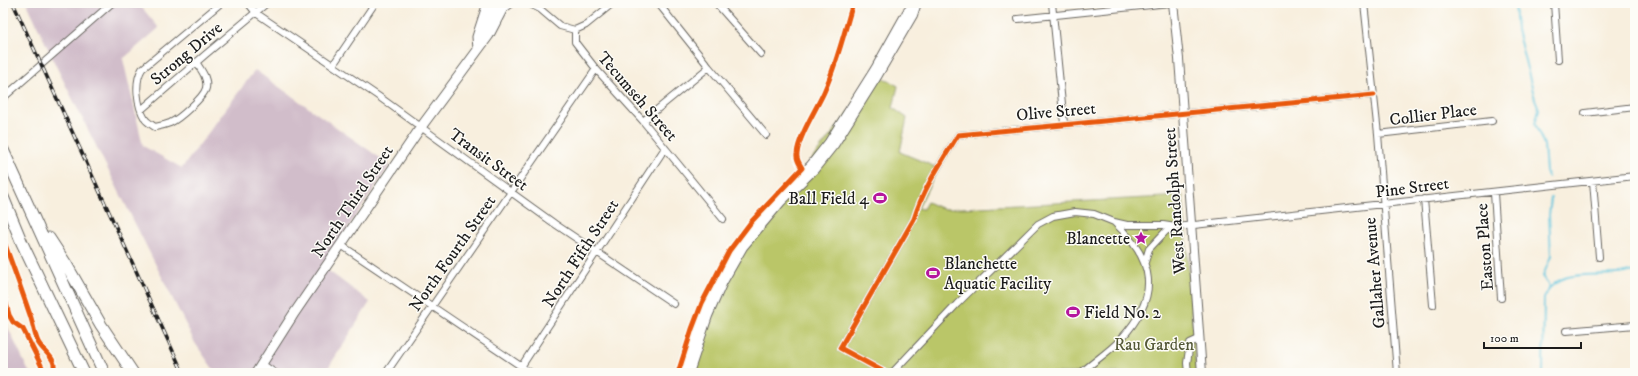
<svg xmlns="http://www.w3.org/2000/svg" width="1638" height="376" font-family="'IM FELL DW Pica',serif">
<rect width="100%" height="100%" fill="#fdfcf7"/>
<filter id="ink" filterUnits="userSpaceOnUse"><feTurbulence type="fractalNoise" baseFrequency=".025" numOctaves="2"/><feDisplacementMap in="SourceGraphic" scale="8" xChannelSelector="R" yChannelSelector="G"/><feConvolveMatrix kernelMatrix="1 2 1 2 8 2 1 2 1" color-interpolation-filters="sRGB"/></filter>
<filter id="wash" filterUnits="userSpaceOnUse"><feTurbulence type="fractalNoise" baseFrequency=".012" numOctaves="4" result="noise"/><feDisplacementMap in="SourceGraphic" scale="16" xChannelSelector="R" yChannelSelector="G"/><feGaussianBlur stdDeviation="0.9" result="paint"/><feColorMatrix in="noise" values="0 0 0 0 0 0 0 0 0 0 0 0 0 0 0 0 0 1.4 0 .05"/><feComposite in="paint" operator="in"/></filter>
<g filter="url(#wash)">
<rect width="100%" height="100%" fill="#f8efde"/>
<!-- industrial -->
<path fill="#d1bdca" d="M 27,3 L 138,3 L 159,28 L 123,59 L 143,146 L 182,168 L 255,70 L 390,165 L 322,266 L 370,302 L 325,373 L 216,373 L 195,343 L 56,66 Z
M 3,317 L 28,370 L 31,373 L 3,373 Z"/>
<!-- green -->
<path fill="#bac668" stroke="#6b7142" d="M 878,75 L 898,86 L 893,108 L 907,118 L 900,152 L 938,168 L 918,208 L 923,209 L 927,202 L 943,209 L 1183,196 L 1196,373 L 689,373 L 708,316 L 743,247 Z"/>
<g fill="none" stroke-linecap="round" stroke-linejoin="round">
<!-- stream -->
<path stroke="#60c5dd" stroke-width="2" d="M 1515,3 L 1517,30 L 1535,99 L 1539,109 L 1535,124 L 1544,145 L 1546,172 L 1548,177
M 1550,288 L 1543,276 L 1551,256 L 1549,215 L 1551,198
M 1543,373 L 1544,298 C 1556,268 1591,276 1616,274 C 1623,274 1629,272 1635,271"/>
</g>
</g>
<g filter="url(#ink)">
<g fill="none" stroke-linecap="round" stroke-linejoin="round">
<!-- street casing -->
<g stroke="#696660" stroke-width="8">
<path id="street" d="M 248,3 L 256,13 L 378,96 L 555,224 L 674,304
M 528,3 L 540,9 L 560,26 L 575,30
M 658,3 L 709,67 L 766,135
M 716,3 L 761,54
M 1052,3 L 1064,124
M 1364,3 L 1378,134 L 1397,373
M 1554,3 L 1558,60
M 1018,19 L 1170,3
M 575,30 L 575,42 L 596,69 L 643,121 L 723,219
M 575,30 L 586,25 L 613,3
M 196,62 C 201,70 208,78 206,88 C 204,97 179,119 170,123 C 165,125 161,126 155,127 C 152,125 147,122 145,119 C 137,106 134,82 142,69 L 221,3
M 333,65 L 375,3
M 3,98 L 112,3
M 141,110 L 206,54 L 267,3
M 1585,113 L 1635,107
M 643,121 L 709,67
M 1378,134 L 1492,121
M 1593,181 L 1599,257
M 1494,193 L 1501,298
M 1424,199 L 1433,305
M 1176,227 L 1635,176
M 341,245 L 531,373
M 1566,331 L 1635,325
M 262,364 L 275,373
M 386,373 L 596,69
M 517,373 L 665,148
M 886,373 L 840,348 L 914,219 C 923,189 942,161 958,135 L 1374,95
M 892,373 L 957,304 L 1038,224 L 1053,216 L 1075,212 L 1094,214 L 1114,222 L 1127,225 L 1163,225 L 1176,227 L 1166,231 L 1149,249 L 1145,262
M 1081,373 C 1094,361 1109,352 1121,339 C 1161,296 1155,260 1114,222
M 1188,373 L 1187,363 L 1190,343 L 1199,339"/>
</g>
<!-- secondary casing -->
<g stroke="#696660" stroke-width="10">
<path id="secondary" d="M 1173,3 L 1179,59 L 1202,373
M 683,373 L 702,314 L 717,279 L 738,243 L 776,198 L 810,166 L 829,142 L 875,69 L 907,12 L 915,3
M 689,373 L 708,316 L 723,282 L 743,247 L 781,202 L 814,170 L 834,145 L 878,75 L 913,15 L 917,3"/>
</g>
<!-- primary casing -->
<g stroke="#696660" stroke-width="11">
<path id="primary" d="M 484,35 L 496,3
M 478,49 L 477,37 L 488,3
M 256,373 L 293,315 L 421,127 L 489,35 L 503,8 L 510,3"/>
</g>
<!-- highway casing -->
<g stroke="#696660" stroke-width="13">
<path id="highway" d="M 3,150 L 104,373
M 3,197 L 22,243 L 84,373
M 49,238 L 66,264 L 101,325 L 133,373"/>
</g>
<!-- street -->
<use href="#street" stroke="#fff" stroke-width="6"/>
<!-- secondary -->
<use href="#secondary" stroke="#fff" stroke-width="8"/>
<!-- primary -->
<use href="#primary" stroke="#fff" stroke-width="9"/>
<!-- highway -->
<use href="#highway" stroke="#fff" stroke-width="11"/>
<!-- rail casing -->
<g stroke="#1c1c1c" stroke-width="3.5">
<path id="rail" d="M 13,3 L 183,373"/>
</g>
<!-- rail -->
<use href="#rail" stroke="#fdfcf7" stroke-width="2" stroke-dasharray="6" stroke-linecap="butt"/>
<!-- cycleway casing -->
<g stroke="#fdfcf7" stroke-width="8">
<path id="cycleway" d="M 3,239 C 12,264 21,288 29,312 C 33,322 34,333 38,342 C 44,353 60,360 52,373
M 3,292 L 9,315 L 13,322 L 23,329 L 45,373
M 678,373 L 692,329 L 702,303 L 729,251 L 751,222 L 802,168 C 799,163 796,159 797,154 C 798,137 817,108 824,92 C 837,63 844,33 853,3
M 886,373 L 840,348 L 914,219 C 923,189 942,161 958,135 L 1374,95"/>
</g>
<!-- cycleway -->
<use href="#cycleway" stroke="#e8590c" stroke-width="5"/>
</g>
</g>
<!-- icons -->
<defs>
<g id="stadium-bare" transform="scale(1.08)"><path d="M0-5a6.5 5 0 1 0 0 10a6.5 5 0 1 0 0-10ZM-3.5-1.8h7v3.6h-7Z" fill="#b5179e" stroke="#fdfcf7" stroke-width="2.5" paint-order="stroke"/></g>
<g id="sight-bare" transform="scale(1.08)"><path d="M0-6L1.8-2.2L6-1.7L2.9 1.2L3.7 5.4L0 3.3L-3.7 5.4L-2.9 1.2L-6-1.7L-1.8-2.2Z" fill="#b5179e" stroke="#fdfcf7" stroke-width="2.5" paint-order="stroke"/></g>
</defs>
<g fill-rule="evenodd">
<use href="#stadium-bare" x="880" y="198"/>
<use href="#sight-bare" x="1141" y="238"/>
<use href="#stadium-bare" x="933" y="273"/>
<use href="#stadium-bare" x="1073" y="312"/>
</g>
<g text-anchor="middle" stroke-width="3" stroke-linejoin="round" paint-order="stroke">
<!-- street labels -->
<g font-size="17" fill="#1c1c1c" stroke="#fdfcf7">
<text transform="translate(186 53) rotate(-40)" y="6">Strong Drive</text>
<text transform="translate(638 96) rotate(49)" y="6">Tecumseh Street</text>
<text transform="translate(1056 111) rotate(-5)" y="6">Olive Street</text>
<text transform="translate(1433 114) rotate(-7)" y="6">Collier Place</text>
<text transform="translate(489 159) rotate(36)" y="6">Transit Street</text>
<text transform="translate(1412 187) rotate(-7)" y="6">Pine Street</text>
<text transform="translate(352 201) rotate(-56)" y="6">North Third Street</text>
<text transform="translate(1174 201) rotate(-94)" y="6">West Randolph Street</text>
<text transform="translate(1484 247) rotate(-94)" y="6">Easton Place</text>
<text transform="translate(452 253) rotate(-55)" y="6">North Fourth Street</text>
<text transform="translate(580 253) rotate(-57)" y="6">North Fifth Street</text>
<text transform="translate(1374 273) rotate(-95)" y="6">Gallaher Avenue</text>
</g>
<!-- poi labels -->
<g font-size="17" fill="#1c1c1c" stroke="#fdfcf7" text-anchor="end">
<text x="869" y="204">Ball Field 4</text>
<text x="1130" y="244">Blancette</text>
<text x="944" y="269" text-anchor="start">Blanchette<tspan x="944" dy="20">Aquatic Facility</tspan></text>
<text x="1084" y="318" text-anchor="start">Field No. 2</text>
</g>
<!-- park labels -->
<g font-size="17" fill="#535837" stroke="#fdfcf7">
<text x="1154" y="350">Rau Garden</text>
</g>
</g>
<!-- margin -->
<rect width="1638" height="376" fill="none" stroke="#fdfcf7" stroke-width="16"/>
<!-- scale -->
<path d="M1484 342v6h97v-6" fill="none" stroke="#1c1c1c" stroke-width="2"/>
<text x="1490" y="342" font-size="12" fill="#1c1c1c" stroke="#fdfcf7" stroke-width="3" paint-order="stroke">100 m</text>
</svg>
